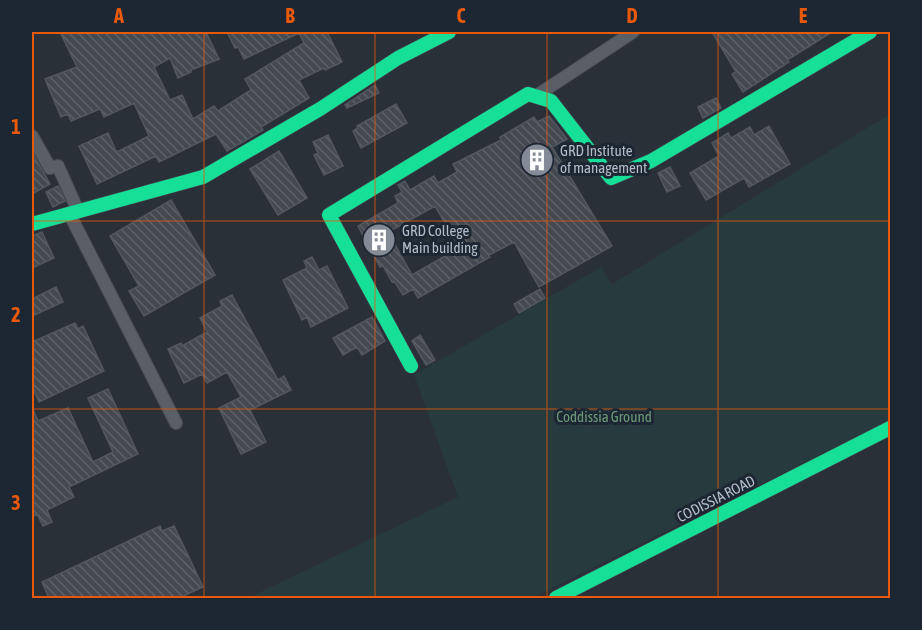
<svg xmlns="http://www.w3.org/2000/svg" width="922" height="630" font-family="'Asap Condensed',sans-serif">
<defs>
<pattern id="building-back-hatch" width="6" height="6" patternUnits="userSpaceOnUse" patternTransform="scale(1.5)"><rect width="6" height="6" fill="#444950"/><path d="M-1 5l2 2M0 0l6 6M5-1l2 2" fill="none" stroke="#5d6168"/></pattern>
</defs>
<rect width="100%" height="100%" fill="#2a3038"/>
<!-- green -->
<path fill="#273a3e" d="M 890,114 L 890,420 L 532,598 L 248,598 L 458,497 L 414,375 L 601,267 L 612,284 Z"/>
<!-- building -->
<path fill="url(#building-back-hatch)" stroke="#52575f" stroke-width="1.5" fill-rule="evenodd" d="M 60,32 L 206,32 L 219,59 L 191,70 L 191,72 L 178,78 L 170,58 L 154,67 L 170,100 L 182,95 L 193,119 L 214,106 L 218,111 L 251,90 L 245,79 L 304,43 L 299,33 L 244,59 L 238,47 L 235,48 L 227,32 L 327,32 L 342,62 L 325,70 L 324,68 L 299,80 L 309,98 L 261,127 L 263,130 L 227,151 L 216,134 L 159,162 L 156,156 L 97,184 L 79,146 L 108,133 L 116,151 L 119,151 L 149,136 L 134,103 L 104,117 L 100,109 L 71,121 L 68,114 L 61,117 L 45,79 L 77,67 Z
M 712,32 L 832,32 L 787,60 L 789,62 L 743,92 L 732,74 L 736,72 Z
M 375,85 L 379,93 L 347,108 L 345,105 Z
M 716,98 L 721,108 L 703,118 L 698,107 Z
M 396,104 L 407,123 L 361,148 L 353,131 L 358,128 L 357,126 Z
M 549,116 L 567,139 L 552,147 L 612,246 L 539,287 L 514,242 L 489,255 L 490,257 L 418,298 L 413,289 L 403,295 L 394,281 L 392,282 L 383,266 L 380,267 L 358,226 L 398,203 L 395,196 L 402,192 L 398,185 L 405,181 L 410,190 L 434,176 L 438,183 L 457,172 L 453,164 L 501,140 L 500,137 L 534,117 L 537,122 ZM 435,206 L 459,248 L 412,275 L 388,232 Z
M 769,126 L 790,164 L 749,187 L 744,178 L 706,200 L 690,173 L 719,156 L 712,143 L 728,133 L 731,138 L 750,127 L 754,135 Z
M 328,135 L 343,166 L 324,175 L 314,155 L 318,153 L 313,142 Z
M 279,151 L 307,198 L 278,215 L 250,169 Z
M 32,152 L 50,184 L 32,194 Z
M 670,167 L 680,186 L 667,192 L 658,173 Z
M 58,186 L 65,201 L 53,207 L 46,192 Z
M 171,200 L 215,275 L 144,316 L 129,291 L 139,286 L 110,236 Z
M 42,232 L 54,258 L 32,268 L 32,236 Z
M 312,257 L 319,270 L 327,266 L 348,308 L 311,327 L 307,317 L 302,320 L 283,280 L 307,268 L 304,261 Z
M 56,287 L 63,302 L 32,316 L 32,299 Z
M 540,289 L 545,298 L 519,313 L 514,304 Z
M 232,295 L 278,380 L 284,376 L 291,390 L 250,410 L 266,442 L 241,454 L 219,408 L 241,397 L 227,372 L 207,383 L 202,374 L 184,383 L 168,349 L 181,343 L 182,346 L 207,332 L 200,318 L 222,306 L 220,301 Z
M 372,317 L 385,341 L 362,355 L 357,347 L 343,355 L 333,338 Z
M 75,323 L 78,329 L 83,326 L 104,371 L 39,402 L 32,386 L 32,342 Z
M 420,335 L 435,360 L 426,365 L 412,341 Z
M 108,389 L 138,454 L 69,487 L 74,497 L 47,510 L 52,522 L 43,526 L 37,514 L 32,517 L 32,407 L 38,421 L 68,408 L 93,462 L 113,452 L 88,398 Z
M 160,526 L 162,531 L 174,526 L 203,587 L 179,598 L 49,598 L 42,582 Z"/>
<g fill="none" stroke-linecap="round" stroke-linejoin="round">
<!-- street casing -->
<g stroke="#484c53" stroke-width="14">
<path id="street" d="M 536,96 L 633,32
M 32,136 L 50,168 L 58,166 L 78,211
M 69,213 L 176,423"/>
</g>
<!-- fast casing -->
<g stroke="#484c53" stroke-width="15">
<path id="fast" d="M 32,224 L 203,177 L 320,109 L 398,58 L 449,32
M 411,366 L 329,215 L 528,94 L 551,101 L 611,178 L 651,161 L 870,32
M 556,598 L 890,428"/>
</g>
<!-- street -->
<use href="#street" stroke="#5a5e66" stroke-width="12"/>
<!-- fast -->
<use href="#fast" stroke="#16e098" stroke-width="14"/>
</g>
<!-- grid -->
<path fill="none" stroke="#e8590c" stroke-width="1.5" stroke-opacity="0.55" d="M 204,32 L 204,598M 375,32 L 375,598M 547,32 L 547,598M 718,32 L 718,598M 32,221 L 890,221M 32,409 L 890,409"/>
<!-- icons -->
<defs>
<g id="building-disc" transform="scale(1.725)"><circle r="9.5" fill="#848b96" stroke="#1d2633"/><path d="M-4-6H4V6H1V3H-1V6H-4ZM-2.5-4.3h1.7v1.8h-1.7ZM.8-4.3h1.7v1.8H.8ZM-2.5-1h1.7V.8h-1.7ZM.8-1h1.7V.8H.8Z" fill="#fff"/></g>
</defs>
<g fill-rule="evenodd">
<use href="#building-disc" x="537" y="160"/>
<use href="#building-disc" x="379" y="240"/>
</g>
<g text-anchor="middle" stroke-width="6" stroke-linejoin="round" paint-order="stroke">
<!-- poi labels -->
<g font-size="15" fill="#b4bcc9" stroke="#1d2633" text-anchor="start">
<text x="560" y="156">GRD Institute<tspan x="560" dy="17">of management</tspan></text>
<text x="402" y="236">GRD College<tspan x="402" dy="17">Main building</tspan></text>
</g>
<!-- park labels -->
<g font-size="15" fill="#6b9a76" stroke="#1d2633">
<text x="604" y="422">Coddissia Ground</text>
</g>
<!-- street labels -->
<g font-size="15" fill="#b4bcc9" stroke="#1d2633">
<text transform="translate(716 499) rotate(-27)" y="5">CODISSIA ROAD</text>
</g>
</g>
<!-- border -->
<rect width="922" height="630" fill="none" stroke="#1d2633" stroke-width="66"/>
<rect x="33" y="33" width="856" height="564" fill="none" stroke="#e8590c" stroke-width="2"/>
<g font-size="20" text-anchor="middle" font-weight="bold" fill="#e8590c">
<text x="119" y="23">A</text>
<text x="290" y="23">B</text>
<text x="461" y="23">C</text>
<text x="632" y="23">D</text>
<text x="803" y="23">E</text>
<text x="16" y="134">1</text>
<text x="16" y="322">2</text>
<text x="16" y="510">3</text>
</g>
</svg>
